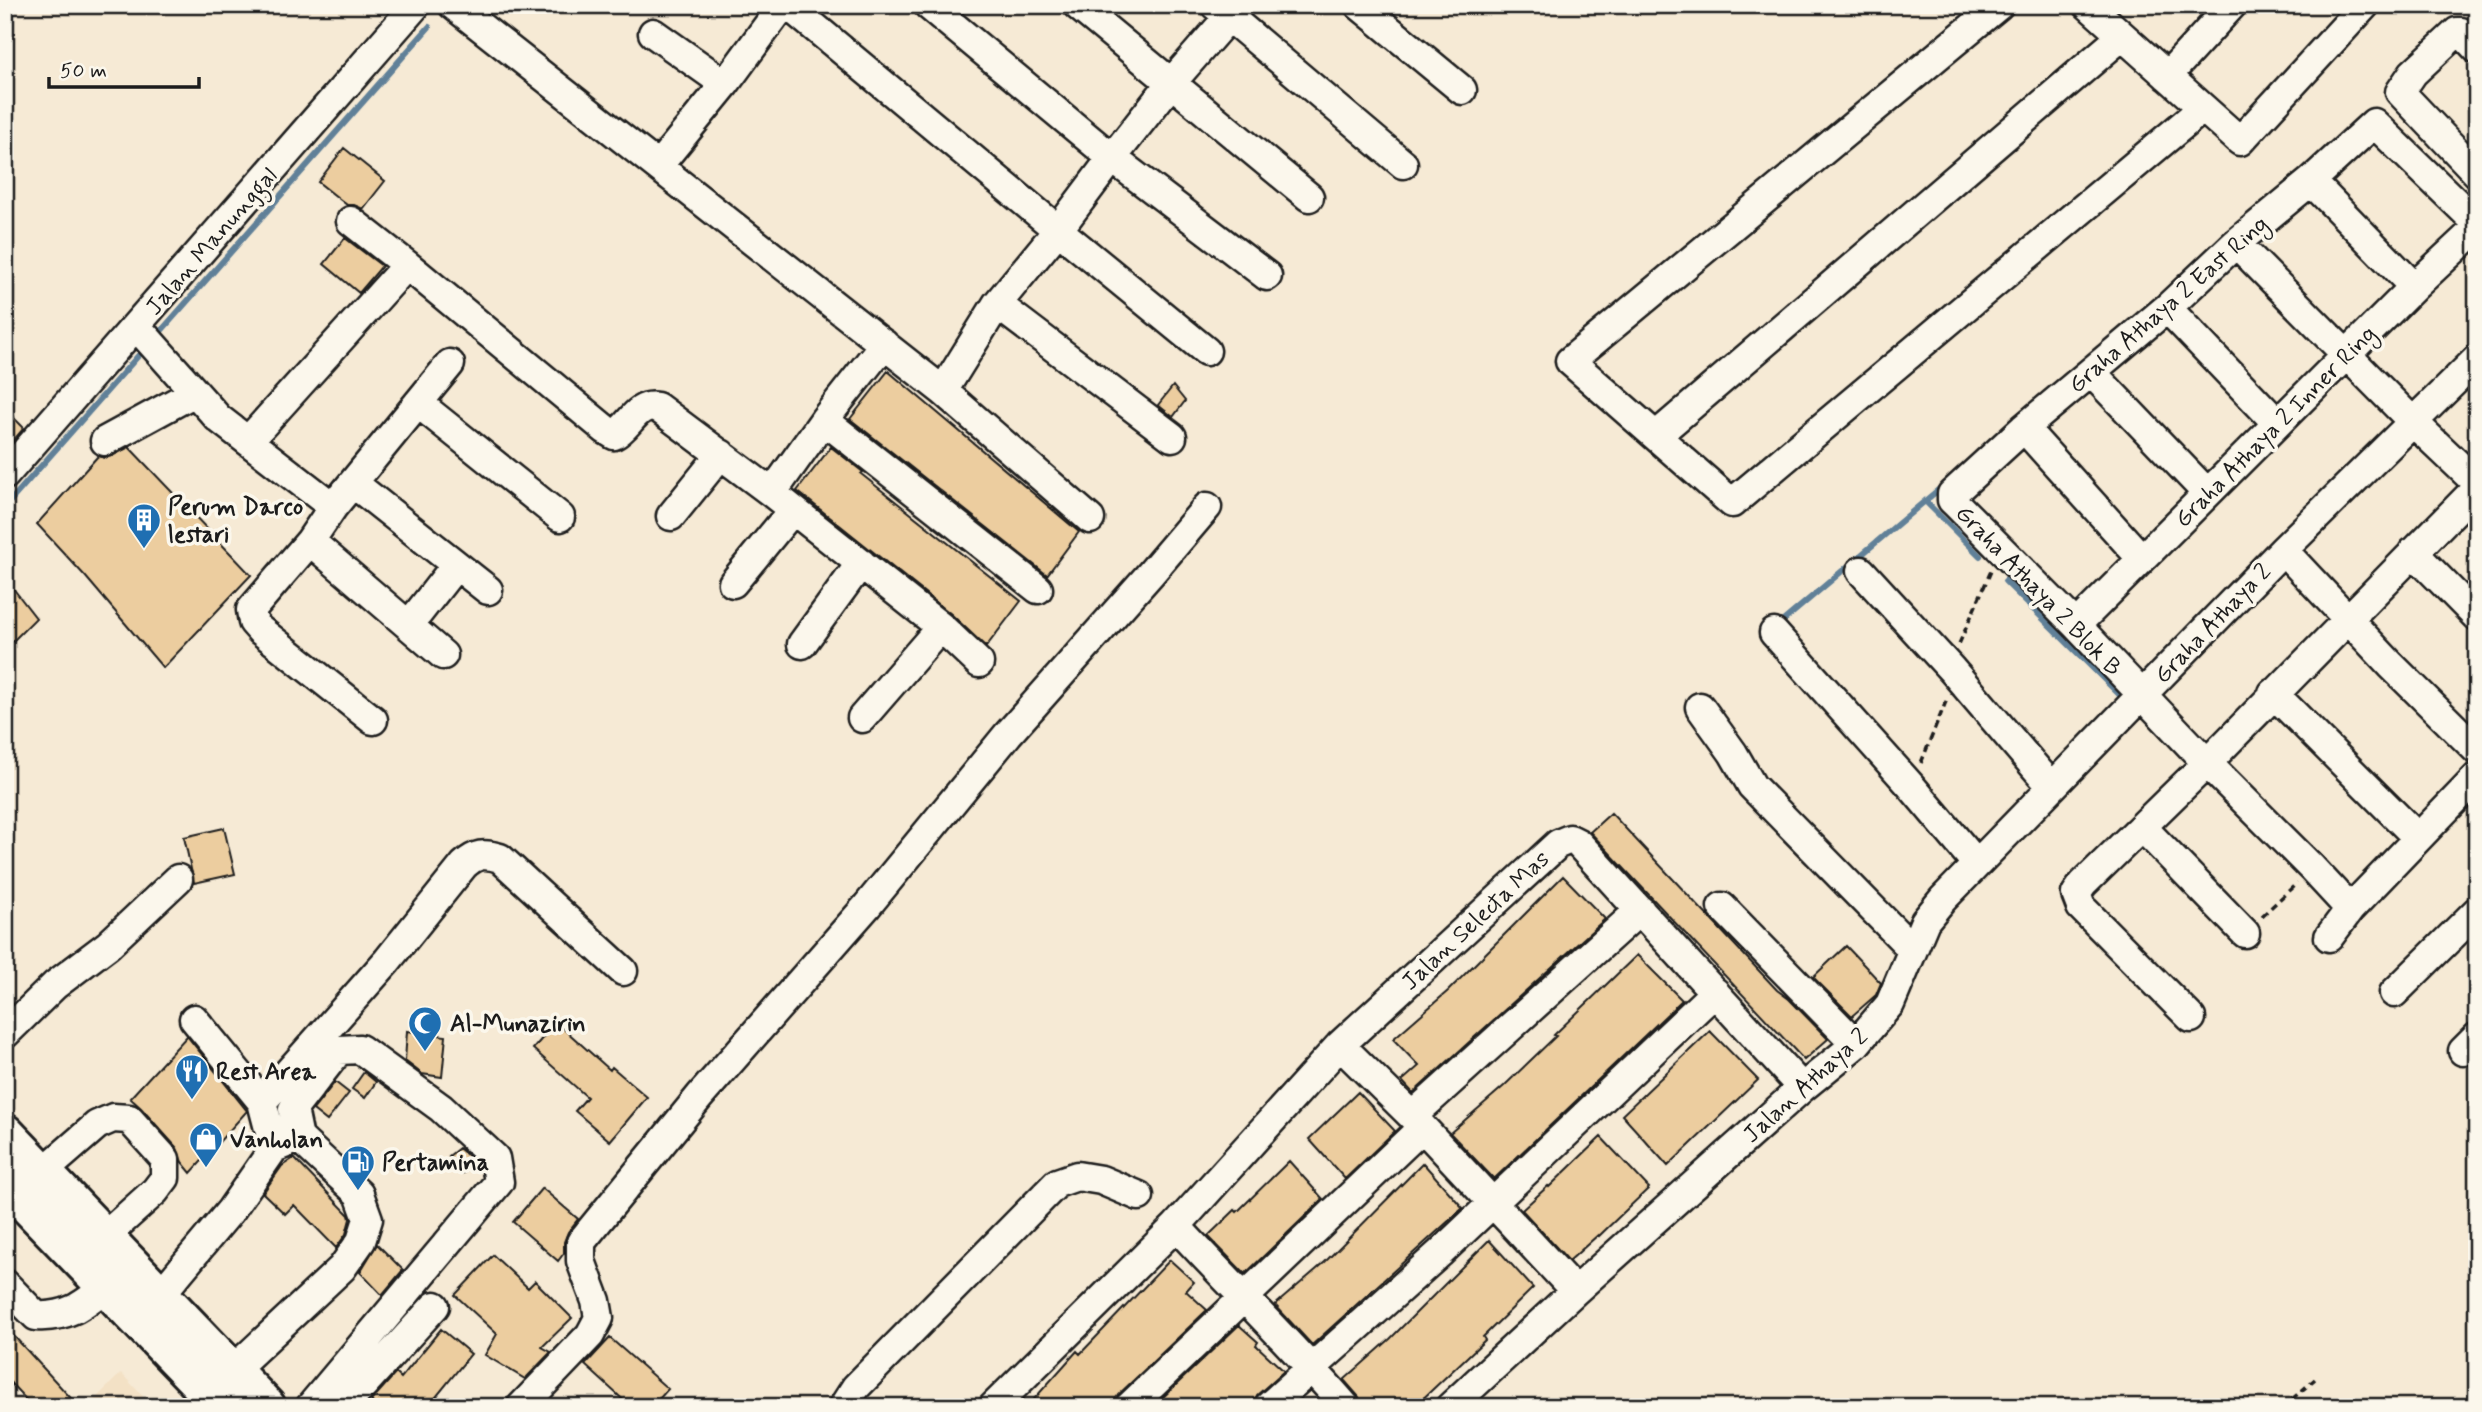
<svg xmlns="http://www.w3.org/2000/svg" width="2482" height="1412" font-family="Mynerve,sans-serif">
<rect width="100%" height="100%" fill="#f6ead5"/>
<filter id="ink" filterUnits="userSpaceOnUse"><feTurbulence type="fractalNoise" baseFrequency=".0143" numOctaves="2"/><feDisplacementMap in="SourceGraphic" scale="14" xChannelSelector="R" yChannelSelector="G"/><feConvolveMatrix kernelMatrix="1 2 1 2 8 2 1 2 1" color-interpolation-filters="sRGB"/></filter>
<g filter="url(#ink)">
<!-- built -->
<path fill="#f3e1c5" d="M 121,1373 L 153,1407 L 87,1407 Z"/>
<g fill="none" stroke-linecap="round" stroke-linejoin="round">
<!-- stream -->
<path stroke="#608098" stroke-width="6" d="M 155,338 L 429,27
M 1944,485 L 1925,501 L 1980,556
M 5,507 L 145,348
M 2005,581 L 2126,701
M 1776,627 L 1925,501"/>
</g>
<!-- building -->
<path fill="#eccd9f" stroke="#1c1c1c" stroke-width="2" d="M 344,148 L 385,181 L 363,209 L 354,205 L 347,205 L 318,182 Z
M 345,238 L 382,266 L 359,293 L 324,264 Z
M 888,371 L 1079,532 L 1047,575 L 850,419 Z
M 1173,386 L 1185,401 L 1173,417 L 1158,405 Z
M 5,409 L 24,428 L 12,442 L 5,436 Z
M 129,447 L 251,575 L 163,668 L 85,576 L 37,524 L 98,456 L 105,458 L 112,456 Z
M 831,447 L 863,472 L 861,474 L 1021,601 L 986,647 L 951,614 L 797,491 Z
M 5,578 L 36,618 L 5,649 Z
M 1611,813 L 1777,990 L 1789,999 L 1828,1039 L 1804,1060 L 1590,832 Z
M 224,828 L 235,874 L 194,883 L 184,837 Z
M 1563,876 L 1605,919 L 1413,1093 L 1402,1081 L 1419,1066 L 1393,1039 L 1448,991 Z
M 1846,946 L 1881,983 L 1876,995 L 1852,1016 L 1813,977 Z
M 1637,955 L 1682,1000 L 1494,1179 L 1450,1133 L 1504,1086 L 1556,1036 L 1554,1035 Z
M 556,1022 L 610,1070 L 612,1067 L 647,1097 L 610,1141 L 575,1111 L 587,1097 L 533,1049 Z
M 407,1031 L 446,1036 L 442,1077 L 422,1074 L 405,1061 Z
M 1710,1031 L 1758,1080 L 1668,1166 L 1622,1115 Z
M 187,1036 L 247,1111 L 191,1173 L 182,1162 L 177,1148 L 141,1108 L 130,1098 Z
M 364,1072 L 376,1082 L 365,1098 L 352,1089 Z
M 335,1082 L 349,1093 L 327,1121 L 313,1110 Z
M 1358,1092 L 1395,1131 L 1345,1179 L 1309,1139 Z
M 1601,1137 L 1649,1188 L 1599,1236 L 1598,1235 L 1569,1261 L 1522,1210 L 1548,1186 L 1549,1187 Z
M 459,1148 L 476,1163 L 463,1173 L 449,1156 Z
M 294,1158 L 349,1215 L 350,1219 L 346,1234 L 336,1248 L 294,1205 L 285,1214 L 263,1193 L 282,1166 Z
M 1289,1161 L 1323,1199 L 1245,1274 L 1208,1236 L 1235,1210 L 1237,1212 Z
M 1423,1163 L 1463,1208 L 1312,1345 L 1275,1305 L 1325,1262 Z
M 542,1188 L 578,1219 L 568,1232 L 564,1242 L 564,1253 L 558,1261 L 513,1222 Z
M 1489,1240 L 1533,1288 L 1483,1337 L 1485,1340 L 1414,1407 L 1362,1407 L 1359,1397 L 1344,1380 L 1390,1339 Z
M 377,1244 L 403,1270 L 382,1295 L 360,1272 Z
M 493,1255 L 528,1288 L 535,1281 L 572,1318 L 542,1347 L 551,1352 L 525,1379 L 485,1355 L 497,1334 L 455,1295 Z
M 1170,1260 L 1194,1282 L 1186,1291 L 1207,1310 L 1118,1395 L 1113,1407 L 1027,1407 L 1077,1351 L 1080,1354 Z
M 1239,1325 L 1258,1342 L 1256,1345 L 1284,1371 L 1257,1395 L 1252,1407 L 1163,1407 L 1158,1402 Z
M 441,1329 L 471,1354 L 428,1407 L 377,1407 L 371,1401 L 396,1373 L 401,1378 Z
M 13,1335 L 79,1407 L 33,1407 L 5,1377 L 5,1348 Z
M 610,1338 L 668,1389 L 652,1407 L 631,1407 L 585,1365 Z"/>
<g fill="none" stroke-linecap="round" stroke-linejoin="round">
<!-- minor casing -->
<g stroke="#1c1c1c" stroke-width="33">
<path id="minor" d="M 453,5 L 943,391 L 1090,519
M 788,5 L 1058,230 L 1112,158 L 928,5
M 1077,5 L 1309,197
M 1215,5 L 1403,164
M 1239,5 L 1171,83 L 1112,158 L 1267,276
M 1359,5 L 1462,90
M 1999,5 L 1570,361 L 1732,503 L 2203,108
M 2088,5 L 2240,141 L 2365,5
M 653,33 L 725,84
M 2477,49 L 2461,32 L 2457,32 L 2413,73 L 2400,92 L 2477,173
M 2167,76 L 2232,5
M 658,166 L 725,84 L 783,5
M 2311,181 L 2414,287
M 2236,243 L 2413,422 L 2477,483
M 407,265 L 606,430 L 614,435 C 630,427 636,403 657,407 L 772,493 L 941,627 L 979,663
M 997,304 L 1172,437
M 2167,308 L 2277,423
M 137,327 L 218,418 L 333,507 L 450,364
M 2092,373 L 2207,493
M 943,391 L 997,304 L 1058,230 L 1206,351
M 418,403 L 560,517
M 824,420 L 1038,589
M 2024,428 L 2142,559
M 1656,436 L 2122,36
M 105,441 L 195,392
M 248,441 L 407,265 L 351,221
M 5,475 L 416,5
M 353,483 L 488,590
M 2477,488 L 2207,763 L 2312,868 L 2350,909 L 2477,777
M 772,493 L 824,420 L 884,344
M 333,507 L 310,541 L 251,610 L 253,622 L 260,630 L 373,720
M 671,516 L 721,454
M 310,541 L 443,655
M 2283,550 L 2391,665 L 2477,750
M 2413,552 L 2477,617
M 1861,571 L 1952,670 L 2052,787
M 733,583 L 792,511
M 409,625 L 456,565
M 2076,625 L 2414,287 L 2477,228
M 1774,633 L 1911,786 L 1976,863
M 802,644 L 861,563
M 2273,693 L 2417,837
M 1700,707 L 1733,753 L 1752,786 L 1912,949
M 862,718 L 941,627
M 2142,827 L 2245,933
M 1722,907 L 1856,1044
M 2329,937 L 2350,909
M 2394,993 L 2477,911
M 2191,1018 L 2081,907 L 2076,894 L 2083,884 L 2207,763 L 2076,625 L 1956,504 L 1952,500 L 1952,494 L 2024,428 L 2167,308 L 2236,243 L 2311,181 L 2374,123 L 2477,223
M 194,1019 L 262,1102 L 274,1148
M 5,1034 L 55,985 L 108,945 L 178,879
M 1340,1045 L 1558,844 L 1570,839 L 1578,843 L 1802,1088
M 2463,1051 L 2477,1037
M 262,1102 L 387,961 L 464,865 C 476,854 484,853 500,858 L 623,971
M 1412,1116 L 1640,910
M 43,1172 L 97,1125 L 113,1118 L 129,1119 L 165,1159 L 165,1178 L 155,1191 L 104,1237
M 5,1284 L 36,1316 C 68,1318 83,1305 107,1286
M 160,1295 L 231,1210 L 274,1148 L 299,1138 L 293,1109 L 339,1050 L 360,1049 L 441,1108 L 495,1158 L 499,1182 L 310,1407
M 233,1370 L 342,1268 L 361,1241 L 368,1219 L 359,1194 L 299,1138
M 343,1407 L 435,1306
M 521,1407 L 590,1335 L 599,1318 L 596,1301 L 581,1261 L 581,1242 L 700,1096 L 867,906 L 1008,734 L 1151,573 L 1207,507
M 843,1407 L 856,1387 L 1057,1183 L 1077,1176 L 1101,1180 L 1139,1196
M 993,1407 L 1176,1226
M 1129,1407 L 1422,1128
M 1268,1407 L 1440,1253 L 1715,992
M 1346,1407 C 1292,1344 1232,1287 1176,1226 L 1340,1045 L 1412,1116 L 1575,1291
M 1450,1407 L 1575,1291 L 1802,1088 L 1856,1044 L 1890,1004 L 1925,921 L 1943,899 L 2283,550 L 2477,359"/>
</g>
<!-- highway casing -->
<g stroke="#1c1c1c" stroke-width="44">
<path id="highway" d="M 5,1134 L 266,1407
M 5,1181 L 223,1407"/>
</g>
<!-- path -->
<path stroke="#1c1c1c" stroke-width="3.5" stroke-dasharray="7 5" stroke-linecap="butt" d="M 1959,644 L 1991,571
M 1921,763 L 1947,699
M 2262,916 L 2297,883
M 2283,1407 L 2315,1379"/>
<!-- minor -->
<use href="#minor" stroke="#fbf7ec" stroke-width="28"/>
<!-- highway -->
<use href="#highway" stroke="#fbf7ec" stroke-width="38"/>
</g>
</g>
<!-- icons -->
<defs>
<g id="building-pin" transform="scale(1.75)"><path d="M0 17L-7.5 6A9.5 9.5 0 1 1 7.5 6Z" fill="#1f6fb2" stroke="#fbf7ec"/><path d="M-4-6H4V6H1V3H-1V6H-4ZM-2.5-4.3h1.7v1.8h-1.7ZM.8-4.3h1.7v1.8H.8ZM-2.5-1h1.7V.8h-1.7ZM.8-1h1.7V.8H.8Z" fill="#fff"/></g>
<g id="mosque-pin" transform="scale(1.75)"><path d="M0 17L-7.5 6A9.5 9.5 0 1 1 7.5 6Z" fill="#1f6fb2" stroke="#fbf7ec"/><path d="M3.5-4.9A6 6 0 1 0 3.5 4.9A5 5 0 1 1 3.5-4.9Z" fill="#fff"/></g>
<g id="restaurant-pin" transform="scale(1.75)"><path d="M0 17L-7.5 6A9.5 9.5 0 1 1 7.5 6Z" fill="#1f6fb2" stroke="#fbf7ec"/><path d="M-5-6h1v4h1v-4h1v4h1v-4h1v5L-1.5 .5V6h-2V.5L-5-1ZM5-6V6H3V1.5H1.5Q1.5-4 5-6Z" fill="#fff"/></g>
<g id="shop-pin" transform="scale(1.75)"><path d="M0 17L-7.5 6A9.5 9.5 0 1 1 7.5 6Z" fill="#1f6fb2" stroke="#fbf7ec"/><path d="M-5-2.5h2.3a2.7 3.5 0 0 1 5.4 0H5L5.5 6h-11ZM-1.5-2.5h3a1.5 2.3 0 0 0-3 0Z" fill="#fff"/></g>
<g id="fuel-pin" transform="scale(1.75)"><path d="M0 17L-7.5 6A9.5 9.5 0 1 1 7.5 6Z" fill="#1f6fb2" stroke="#fbf7ec"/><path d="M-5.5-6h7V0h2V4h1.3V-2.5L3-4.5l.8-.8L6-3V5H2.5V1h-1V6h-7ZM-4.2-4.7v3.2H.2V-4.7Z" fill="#fff"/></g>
</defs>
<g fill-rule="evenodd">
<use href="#building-pin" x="144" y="520"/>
<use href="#mosque-pin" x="425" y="1023"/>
<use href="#restaurant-pin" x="192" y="1071"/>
<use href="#shop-pin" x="206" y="1139"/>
<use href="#fuel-pin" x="358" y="1162"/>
</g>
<g text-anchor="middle" stroke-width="7" stroke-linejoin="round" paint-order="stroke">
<!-- street labels -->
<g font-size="24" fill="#1c1c1c" stroke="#fbf7ec">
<text transform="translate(211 241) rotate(-49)" y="8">Jalan Manunggal</text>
<text transform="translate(2168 304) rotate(-41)" y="8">Graha Athaya 2 East Ring</text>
<text transform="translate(2275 426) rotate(-45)" y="8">Graha Athaya 2 Inner Ring</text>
<text transform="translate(2039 590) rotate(46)" y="8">Graha Athaya 2 Blok B</text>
<text transform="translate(2212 623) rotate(-46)" y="8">Graha Athaya 2</text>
<text transform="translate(1475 920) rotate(-43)" y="8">Jalan Selecta Mas</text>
<text transform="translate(1805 1085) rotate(-42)" y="8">Jalan Athaya 2</text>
</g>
<!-- poi labels -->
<g font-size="24" font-weight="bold" fill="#1c1c1c" stroke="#fbf7ec" text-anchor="start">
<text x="168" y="514">Perum Darco<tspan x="168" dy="28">lestari</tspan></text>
<text x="450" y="1031">Al-Munazirin</text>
<text x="216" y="1079">Rest Area</text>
<text x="230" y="1147">Vanholan</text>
<text x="382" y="1170">Pertamina</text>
</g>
</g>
<!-- margin -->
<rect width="2482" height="1412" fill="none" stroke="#fbf7ec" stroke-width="28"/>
<rect x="14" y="14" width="2454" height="1384" fill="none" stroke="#1c1c1c" stroke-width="2.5" filter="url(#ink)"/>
<!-- scale -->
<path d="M49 77v10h150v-10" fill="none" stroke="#1c1c1c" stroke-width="3.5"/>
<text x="60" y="77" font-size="21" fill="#1c1c1c" stroke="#fbf7ec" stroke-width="5" paint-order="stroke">50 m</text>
</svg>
